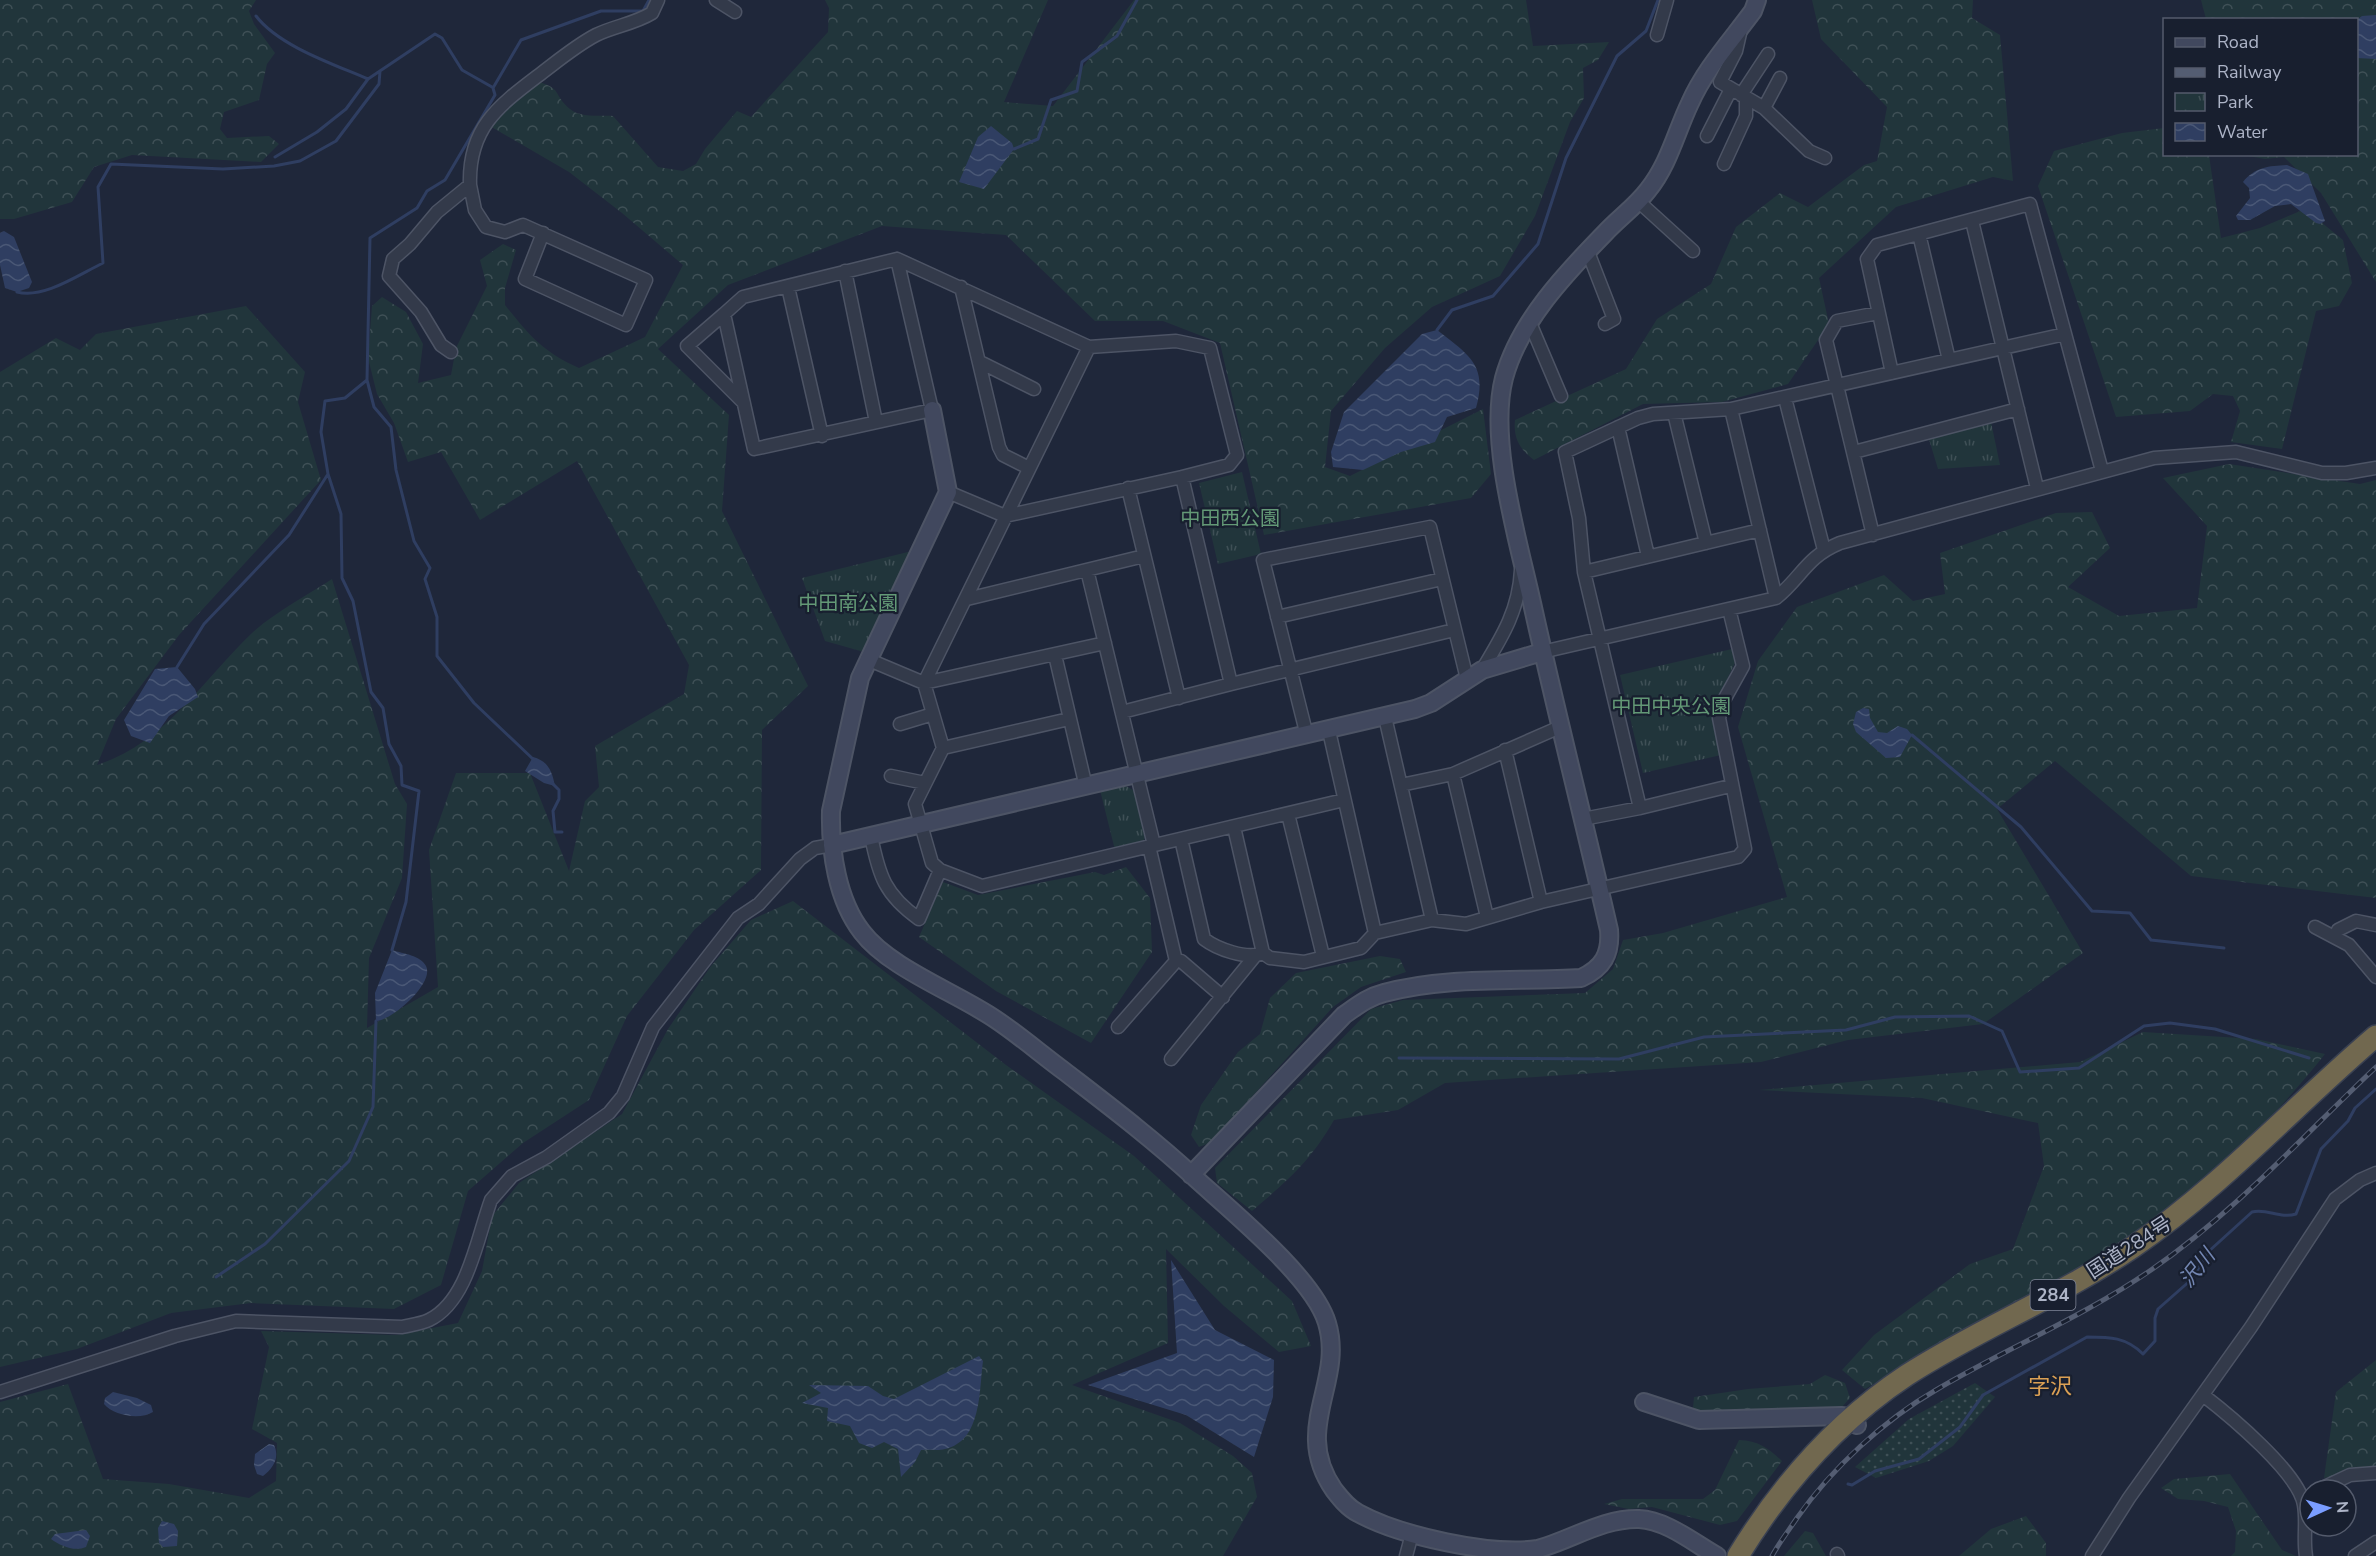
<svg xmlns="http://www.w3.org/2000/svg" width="2376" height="1556" font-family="'Nunito Sans','Noto Sans JP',sans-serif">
<defs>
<pattern id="grass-dots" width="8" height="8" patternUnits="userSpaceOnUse" patternTransform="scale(1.5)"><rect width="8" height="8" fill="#21353b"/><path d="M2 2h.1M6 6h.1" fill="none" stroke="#3f5056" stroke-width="1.8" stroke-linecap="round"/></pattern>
<pattern id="forest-crowns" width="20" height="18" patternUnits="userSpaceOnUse" patternTransform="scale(1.5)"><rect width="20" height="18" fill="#21353b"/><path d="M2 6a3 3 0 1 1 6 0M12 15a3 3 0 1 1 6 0" fill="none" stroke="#3f5056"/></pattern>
<pattern id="park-tufts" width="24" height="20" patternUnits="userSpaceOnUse" patternTransform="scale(1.5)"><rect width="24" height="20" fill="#21353b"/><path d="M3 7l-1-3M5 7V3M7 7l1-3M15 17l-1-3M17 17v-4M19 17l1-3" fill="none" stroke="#3f5056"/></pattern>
<pattern id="water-waves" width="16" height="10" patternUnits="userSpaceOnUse" patternTransform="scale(1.5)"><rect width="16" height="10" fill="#2f3e61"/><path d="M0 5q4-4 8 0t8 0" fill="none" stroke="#4a5876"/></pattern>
</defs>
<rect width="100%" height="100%" fill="#1f273a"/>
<!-- grass -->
<path fill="url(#grass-dots)" d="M 1975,1383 L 1995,1397 L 1953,1446 L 1929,1461 L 1876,1478 L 1855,1467 L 1909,1419 Z"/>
<!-- forest -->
<path fill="url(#forest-crowns)" d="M 0,0 L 256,0 L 249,11 L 254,24 L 275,53 L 267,64 L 259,100 L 224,112 L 220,129 L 227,138 L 269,136 L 279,144 L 261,162 L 132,155 L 94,167 L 72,202 L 14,219 L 0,219 Z
M 825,0 L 1048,0 L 1004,102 L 1053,106 L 1134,0 L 1526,0 L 1533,46 L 1609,42 L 1598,60 L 1583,68 L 1584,98 L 1570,122 L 1535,216 L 1500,276 L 1432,307 L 1385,348 L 1331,411 L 1325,467 L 1350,476 L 1483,409 L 1491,474 L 1471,498 L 1264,535 L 1220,343 L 1163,321 L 1095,321 L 1006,235 L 882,226 L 728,285 L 658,349 L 729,415 L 722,511 L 808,686 L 762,730 L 761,870 L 694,930 L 627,1016 L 589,1100 L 523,1143 L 468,1191 L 441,1285 L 394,1309 L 251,1303 L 171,1313 L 77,1349 L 0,1367 L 0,372 L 56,338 L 80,350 L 96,334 L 246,306 L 305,372 L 298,402 L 321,480 L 179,635 L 116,719 L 97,765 C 165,743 203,680 252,633 C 275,612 306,596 332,579 L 395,784 L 407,804 L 402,878 L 369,958 L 367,1028 L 438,987 L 429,850 L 456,773 L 530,773 L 569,871 L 585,801 L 599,787 L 595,746 L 684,694 L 689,665 L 577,461 L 480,520 L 441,452 L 408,462 L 394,423 L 377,394 L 368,358 L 372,306 L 382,297 L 406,312 L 423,344 L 418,383 L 451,375 L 456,348 L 487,286 L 480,260 L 503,244 L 516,250 L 505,288 L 505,305 C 529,335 543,352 579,368 L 645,337 L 683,265 L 622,213 L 569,172 L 488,125 L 533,80 C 565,89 551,93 570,109 C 580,118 601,115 613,116 L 658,167 L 683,171 L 696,164 L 705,149 L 737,111 L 751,117 L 828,32 L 829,8 Z
M 1812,0 L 1973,0 L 1972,18 L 2000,35 L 2013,181 L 1993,177 L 1896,207 L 1819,278 L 1829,324 L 1788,384 L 1722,402 L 1643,404 L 1534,460 C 1520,450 1513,438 1515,420 L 1626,369 L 1657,319 L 1711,284 L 1736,227 L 1780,193 L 1808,207 L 1864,165 L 1877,161 L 1887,107 L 1821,39 Z
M 2201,0 L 2376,0 L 2376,282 L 2321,193 L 2284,157 L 2265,159 L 2243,155 L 2356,154 L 2356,20 L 2206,19 Z
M 2164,128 L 2164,154 L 2209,155 L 2221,238 L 2260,228 L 2305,209 L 2343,240 L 2352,283 L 2339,306 L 2316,311 L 2282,449 L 2231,442 L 2240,411 L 2233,396 L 2213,394 L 2190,411 L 2116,417 L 2038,186 L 2054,151 L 2122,133 Z
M 2229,464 L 2360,484 L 2376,480 L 2376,898 L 2191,876 L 2055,761 L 1997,809 L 2083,953 L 1983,1024 L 1848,1040 L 1761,1062 L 1445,1083 L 1398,1110 L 1334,1120 C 1310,1162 1288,1180 1252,1211 L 1217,1183 L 1215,1168 L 1371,1009 L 1403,1000 L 1585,993 L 1613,969 L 1623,940 L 1663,933 L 1787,897 L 1738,727 L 1758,661 L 1797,607 L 1884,575 L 1913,601 L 1945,594 L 1940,553 L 2056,513 L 2092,512 L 2110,548 L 2068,587 L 2119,616 L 2197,608 L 2207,526 L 2163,478 Z
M 1126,867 L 1150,898 L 1152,952 L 1091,1043 L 996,991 L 919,937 L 943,882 L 978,895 L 1095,872 L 1104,875 Z
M 793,901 L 1006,1065 L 1134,1156 L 1292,1301 L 1311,1346 L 1279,1352 L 1224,1306 L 1166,1249 L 1168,1343 L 1072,1385 L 1180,1423 L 1233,1456 L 1252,1473 L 1257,1497 L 1223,1556 L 0,1556 L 0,1402 L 68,1384 L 103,1479 L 169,1484 L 249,1498 L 276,1481 L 277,1443 L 252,1429 L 269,1347 L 261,1331 L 396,1335 L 458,1323 L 482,1271 L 492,1216 L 519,1183 L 622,1114 L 668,1029 L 711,966 L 751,920 Z
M 1380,956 L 1400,959 L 1406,972 L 1361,987 L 1333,1007 L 1210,1143 L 1199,1147 L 1191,1135 L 1201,1105 L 1238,1052 L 1260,1034 L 1270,998 L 1296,973 Z
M 2143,1032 L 2256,1039 L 2325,1054 C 2264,1132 2186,1201 2102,1254 C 2025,1302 1943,1343 1865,1389 L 1842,1370 L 1874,1335 L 1970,1264 L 2013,1249 L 2044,1166 L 2038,1123 L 1922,1098 L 1759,1090 L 2080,1062 Z
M 2376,1360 L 2376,1467 L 2324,1478 L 2336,1392 Z
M 1825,1375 L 1845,1383 L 1850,1398 L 1841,1408 L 1699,1414 L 1693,1408 L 1694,1397 L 1748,1389 L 1810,1384 Z
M 1739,1440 C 1759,1441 1768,1448 1782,1461 L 1737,1521 L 1720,1525 L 1652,1507 L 1629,1509 L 1604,1504 L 1622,1499 L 1703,1499 L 1715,1490 Z
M 2230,1474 L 2282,1550 L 2296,1556 L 2231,1556 L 2235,1552 L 2236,1531 L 2228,1507 L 2204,1501 L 2178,1499 L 2161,1488 L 2174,1479 Z
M 2026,1516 L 2046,1543 L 2046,1556 L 1959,1556 L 1991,1529 Z
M 1805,1531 L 1813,1533 L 1826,1556 L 1784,1556 Z"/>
<!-- park -->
<path fill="url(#park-tufts)" d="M 1991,422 L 2000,465 L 1938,469 L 1928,436 Z
M 1242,472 L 1261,554 L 1218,564 L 1199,483 Z
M 912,551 L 864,652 L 825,641 L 802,578 Z
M 1732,649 L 1735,663 L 1711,713 L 1721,755 L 1643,773 L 1620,675 Z
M 1126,786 L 1138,793 L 1147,834 L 1142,843 L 1115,850 L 1100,790 Z"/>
<!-- water -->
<path fill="url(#water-waves)" d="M 2376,15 L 2376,59 L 2357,58 L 2357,20 L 2362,16 Z
M 991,126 L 1012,143 L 1014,149 L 984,189 L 959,182 L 978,137 Z
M 2287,165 L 2308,174 L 2325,221 L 2320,224 L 2316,223 L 2291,204 L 2275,206 L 2250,220 L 2238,220 L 2236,216 L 2250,198 L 2249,188 L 2243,182 C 2255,167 2269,166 2287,165 Z
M 4,231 L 14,237 L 32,282 L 29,288 L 17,292 L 5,288 L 0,265 L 0,233 Z
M 1437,330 C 1469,355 1488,365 1476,408 L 1447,417 L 1435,442 L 1401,452 L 1363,470 L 1333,467 L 1331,452 L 1344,412 L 1422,334 Z
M 177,667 L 195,689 L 198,697 L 169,716 L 150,743 L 131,736 L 124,720 L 155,669 Z
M 1863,708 L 1869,709 L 1870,718 L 1878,732 L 1887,733 L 1898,726 L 1907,729 L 1912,735 L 1900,757 L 1886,758 L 1856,732 L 1853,724 L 1856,712 Z
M 533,757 C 548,761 552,771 555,786 L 544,783 L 525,771 Z
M 392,950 C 404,954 420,955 426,966 C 435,983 391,1021 376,1021 L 375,993 Z
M 1171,1260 L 1215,1330 L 1274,1360 L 1273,1397 L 1254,1457 L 1186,1415 L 1088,1385 L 1177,1353 Z
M 979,1356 L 983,1361 C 979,1390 982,1441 945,1449 C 938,1451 929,1449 921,1450 L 915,1462 L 901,1477 L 898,1449 L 884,1442 L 872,1448 L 859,1443 L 850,1426 L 827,1421 L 828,1408 L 802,1403 L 821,1393 L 809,1385 L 868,1386 L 883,1396 L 894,1399 Z
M 113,1392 L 137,1398 L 151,1405 L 153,1412 C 140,1420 114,1416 104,1404 L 105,1398 Z
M 269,1444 L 274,1445 C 280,1458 273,1468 263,1476 L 257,1474 L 254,1465 L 255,1454 Z
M 162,1521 L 174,1524 L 178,1531 L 177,1546 L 163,1547 L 159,1543 L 158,1528 Z
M 86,1530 L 90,1536 L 86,1547 C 74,1552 61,1546 51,1539 L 55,1534 Z"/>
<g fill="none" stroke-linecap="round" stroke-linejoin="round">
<!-- stream -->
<path stroke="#2f3e61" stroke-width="3" d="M 256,16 C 279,46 333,64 368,79
M 1014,149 L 1038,139 L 1051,100 L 1077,91 L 1082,62 L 1117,36 L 1137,0
M 275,157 L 317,132 L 346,109 L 368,79 L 435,34 L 442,38 L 462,70 L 492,87
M 17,292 C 44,299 78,275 103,263 L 98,187 L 111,164 L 223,169 L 274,166 L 300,161 L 336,141 L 379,84 L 380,71
M 1437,330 L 1452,310 L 1493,296 L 1538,244 L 1566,158 L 1617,56 L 1646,31 L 1658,0
M 328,474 L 341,514 L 342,578 L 353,601 L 371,692 L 383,708 L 389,744 L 401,766 L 402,785 L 419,791 L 406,902 L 392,950
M 177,667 L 204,624 L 289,535 L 328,474 L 321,432 L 325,401 L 345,398 L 367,380
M 1912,735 L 2021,827 L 2092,911 L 2130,913 L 2151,940 L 2224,948
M 534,760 L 474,703 L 437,656 L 437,617 L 425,579 L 430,568 L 414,541 L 396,470 L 391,427 L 374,407 L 367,380 L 370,238 L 417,208 L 427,191 L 445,180 L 495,95 L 493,88 L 521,40 L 601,11 L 643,11 L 649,0
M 553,784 L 559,790 L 559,799 L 553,811 L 555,832 L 562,832
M 1399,1058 L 1619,1059 L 1704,1037 L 1846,1030 L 1895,1017 L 1969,1016 L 2002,1031 L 2020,1072 L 2079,1068 L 2144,1026 L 2170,1023 L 2215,1029 L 2309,1058
M 216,1277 L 265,1244 L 349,1161 L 373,1107 L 376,1021
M 1848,1484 L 1852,1485 L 1875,1471 L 1919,1459 L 1960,1427 L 1983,1395 L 2087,1337 C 2110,1337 2126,1337 2143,1354 L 2155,1341 L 2155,1318 L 2158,1309 L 2192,1279 L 2208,1252 L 2252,1212 C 2267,1208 2280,1219 2296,1214 L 2321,1149 L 2348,1121 L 2355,1108 L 2376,1089"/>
<!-- street casing -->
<g stroke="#4d5465" stroke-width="15">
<path id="street" d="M 716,0 L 735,12
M 1741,29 L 1736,51 L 1720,82 L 1764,108 L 1809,151 L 1825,158
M 1657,35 L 1667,0
M 1741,95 L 1768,54
M 1764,108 L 1780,78
M 1707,136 L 1731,89
M 1724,164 L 1746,116 L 1746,99
M 470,185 L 475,210 L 486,227 L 505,232 L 523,225 L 646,280 L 626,325 L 525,279 L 543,233
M 1638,201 L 1693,251
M 1972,221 L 2037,488
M 1919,234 L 1949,360
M 1588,252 L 1614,319 L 1605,324
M 897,259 L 932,410 L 754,449 L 724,314 L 743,297 L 897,259 L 1089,347 L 924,683 L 943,748 L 915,804 L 932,863 L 940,870 L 982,886 L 1344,800
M 845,271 L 876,422
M 788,287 L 822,436
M 961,287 L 999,447 L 1003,455 L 1029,468
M 724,314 L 687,346 L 744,403
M 1530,323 L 1561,396
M 1089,347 L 1176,341 L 1210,348 L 1237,455 L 1229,465 L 1182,477
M 451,352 L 441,345 L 421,312 L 389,276 L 393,259 L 410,244 L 437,212 L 470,185 C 468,126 501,104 543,72 C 560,59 577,45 596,35 C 614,26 634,24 652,13 L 658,0
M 980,362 L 1034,389
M 1892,373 L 1867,259 L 1877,245 L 2030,204 L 2102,471
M 1785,398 L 1824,550
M 1731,409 L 1776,598
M 1674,413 L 1706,543
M 1618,427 L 1648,556
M 1854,452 L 2018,409
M 1128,488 L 1179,698
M 948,492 L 1005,516 L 1182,477 L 1231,684 L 1454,630
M 1873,535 L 1826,340 L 1837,321 L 1878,313
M 1087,570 L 1154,845
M 1584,572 L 1760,530
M 967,599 L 1144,556
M 1277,617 L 1442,579
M 1542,652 L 1776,598 C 1802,577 1806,557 1840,543 L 2154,458 L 2236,452 L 2322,473 L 2346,473 L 2376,468
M 1055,655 L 1086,787
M 867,659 L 924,683 L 1105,643
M 1482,670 C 1502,637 1519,610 1521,570
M 1122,712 L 1231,684
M 1385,717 L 1432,920
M 900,724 L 933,714
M 1329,731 L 1375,933
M 1307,736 L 1263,560 L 1430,527 L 1467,679
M 943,748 L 1069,719
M 1505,750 L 1541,902
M 1453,774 L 1487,917
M 891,776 L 925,783
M 1401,785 L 1453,774 L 1560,727
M 1730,786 L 1640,808 L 1584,572 L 1579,518 L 1565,452 L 1638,418 L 1653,414 L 1731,409 L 2065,334
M 1288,814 L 1323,956
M 1583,819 L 1640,808
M 1234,827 L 1263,953
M 871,836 C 879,876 885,895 919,919 L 940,870
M 1181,839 L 1204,939 C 1217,949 1247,960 1263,953 L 1270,958 L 1304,962 L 1361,948 L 1375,933 L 1432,920 L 1466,924 L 1541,902 L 1738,857 L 1745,849 L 1719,718 L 1724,700 L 1743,666 L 1729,609
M 1149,846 L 1176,961
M 2315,927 L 2349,945 L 2376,977
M 2338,930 L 2356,921 L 2376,925
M 1118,1027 L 1176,961 L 1181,961 L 1223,997
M 1171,1059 L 1255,956
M 0,1392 L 175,1336 L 236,1321 L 402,1327 C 410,1325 421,1324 429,1320 C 468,1301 477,1238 491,1200 L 512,1176 L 547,1157 L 609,1113 L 623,1096 L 653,1027 L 738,918 L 759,904 L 800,859 L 815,848 L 832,845
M 2203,1395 C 2229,1415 2299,1473 2304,1505 C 2307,1522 2303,1539 2306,1556
M 2318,1490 L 2350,1475 L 2376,1473
M 1837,1554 L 1838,1556
M 1406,1556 L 1412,1534
M 2092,1556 L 2129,1498 L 2251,1327 L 2335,1199 L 2360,1180 L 2376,1173
M 2355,1556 L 2376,1542"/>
</g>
<!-- secondary casing -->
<g stroke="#4d5465" stroke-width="20">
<path id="secondary" d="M 932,410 L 948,492 L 860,678 L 831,811 C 830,851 837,900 862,932 C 889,968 957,993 995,1019 C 1019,1035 1041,1054 1064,1071 C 1108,1105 1153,1139 1194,1177 C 1230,1210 1314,1278 1327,1323 C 1345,1383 1291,1428 1334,1490 C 1341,1499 1348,1508 1358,1513 C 1400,1536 1491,1556 1538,1549 C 1571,1540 1603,1518 1639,1519 C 1666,1520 1694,1543 1717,1556
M 832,845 L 1415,709 L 1431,703 L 1482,670 L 1542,652
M 1191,1175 L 1344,1015 C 1357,1006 1368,997 1384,993 C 1447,976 1516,982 1581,978 C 1603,968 1611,954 1609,930 C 1584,821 1556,712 1532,603 C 1518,540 1488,440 1504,378 C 1519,322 1566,273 1605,233 C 1619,218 1636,206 1648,190 C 1669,164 1676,132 1690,103 C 1705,69 1731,41 1753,11 L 1757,0
M 1644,1402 L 1699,1420 L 1841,1416 L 1851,1417 L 1857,1425"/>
</g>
<!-- highway casing -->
<g stroke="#3a4152" stroke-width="24">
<path id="highway" d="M 1738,1556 C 1782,1484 1836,1422 1907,1375 C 1980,1328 2061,1296 2133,1247 C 2222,1186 2294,1106 2376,1036"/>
</g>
<!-- street -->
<use href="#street" stroke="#333a4a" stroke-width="12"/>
<!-- secondary -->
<use href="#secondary" stroke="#41485e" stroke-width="16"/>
<!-- highway -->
<use href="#highway" stroke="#71684f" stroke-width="21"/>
<!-- rail casing -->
<g stroke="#545d72" stroke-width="5">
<path id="rail" d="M 1772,1556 C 1779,1543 1789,1530 1797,1518 C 1832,1468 1884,1420 1936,1390 C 2007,1348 2083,1317 2151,1270 C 2235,1212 2302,1137 2376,1067"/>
</g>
<!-- rail -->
<use href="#rail" stroke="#181f2f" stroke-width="3" stroke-dasharray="9" stroke-linecap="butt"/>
</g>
<g text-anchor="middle" stroke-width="4.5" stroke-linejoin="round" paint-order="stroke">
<!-- shield labels -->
<rect fill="#181f2f" stroke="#808799" stroke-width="1.5" x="2030.5" y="1280" width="45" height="30" rx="4.5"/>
<g font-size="18" font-weight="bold" fill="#adb4c7">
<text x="2053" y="1301">284</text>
</g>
<!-- park labels -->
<g font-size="20" fill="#639976" stroke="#181f2f">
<text x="1230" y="525">中田西公園</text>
<text x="848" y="610">中田南公園</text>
<text x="1671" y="713">中田中央公園</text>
</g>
<!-- street labels -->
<g font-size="20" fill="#adb4c7" stroke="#181f2f">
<text transform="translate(2129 1247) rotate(-33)" y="7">国道284号</text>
</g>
<!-- water labels -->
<g font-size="21" font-style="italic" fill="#7386b2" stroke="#181f2f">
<text transform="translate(2197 1268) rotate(-51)" y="7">沢川</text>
</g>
<!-- quarter labels -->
<g font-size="22" fill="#dba054" stroke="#181f2f">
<text x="2050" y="1394">字沢</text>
</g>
</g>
<!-- legend -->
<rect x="2163" y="18" width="195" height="138" fill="#181f2f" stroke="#545b6c" stroke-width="1.5"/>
<rect x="2175" y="38" width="30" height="9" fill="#41485e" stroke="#545b6c" stroke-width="1.5"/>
<text x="2217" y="48" font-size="18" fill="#adb4c7">Road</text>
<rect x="2175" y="68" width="30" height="9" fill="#545d72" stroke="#545b6c" stroke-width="1.5"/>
<text x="2217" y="78" font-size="18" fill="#adb4c7">Railway</text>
<rect x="2175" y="93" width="30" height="18" fill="url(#park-tufts)" stroke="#545b6c" stroke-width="1.5"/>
<text x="2217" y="108" font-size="18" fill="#adb4c7">Park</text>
<rect x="2175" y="123" width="30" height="18" fill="url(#water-waves)" stroke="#545b6c" stroke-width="1.5"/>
<text x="2217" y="138" font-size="18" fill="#adb4c7">Water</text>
<!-- north arrow -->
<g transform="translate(2328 1508) rotate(86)"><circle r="28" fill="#181f2f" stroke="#545b6c" stroke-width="1.5"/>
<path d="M0-4.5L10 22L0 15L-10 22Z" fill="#7a9dff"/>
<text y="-9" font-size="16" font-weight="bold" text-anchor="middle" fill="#adb4c7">N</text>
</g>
</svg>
